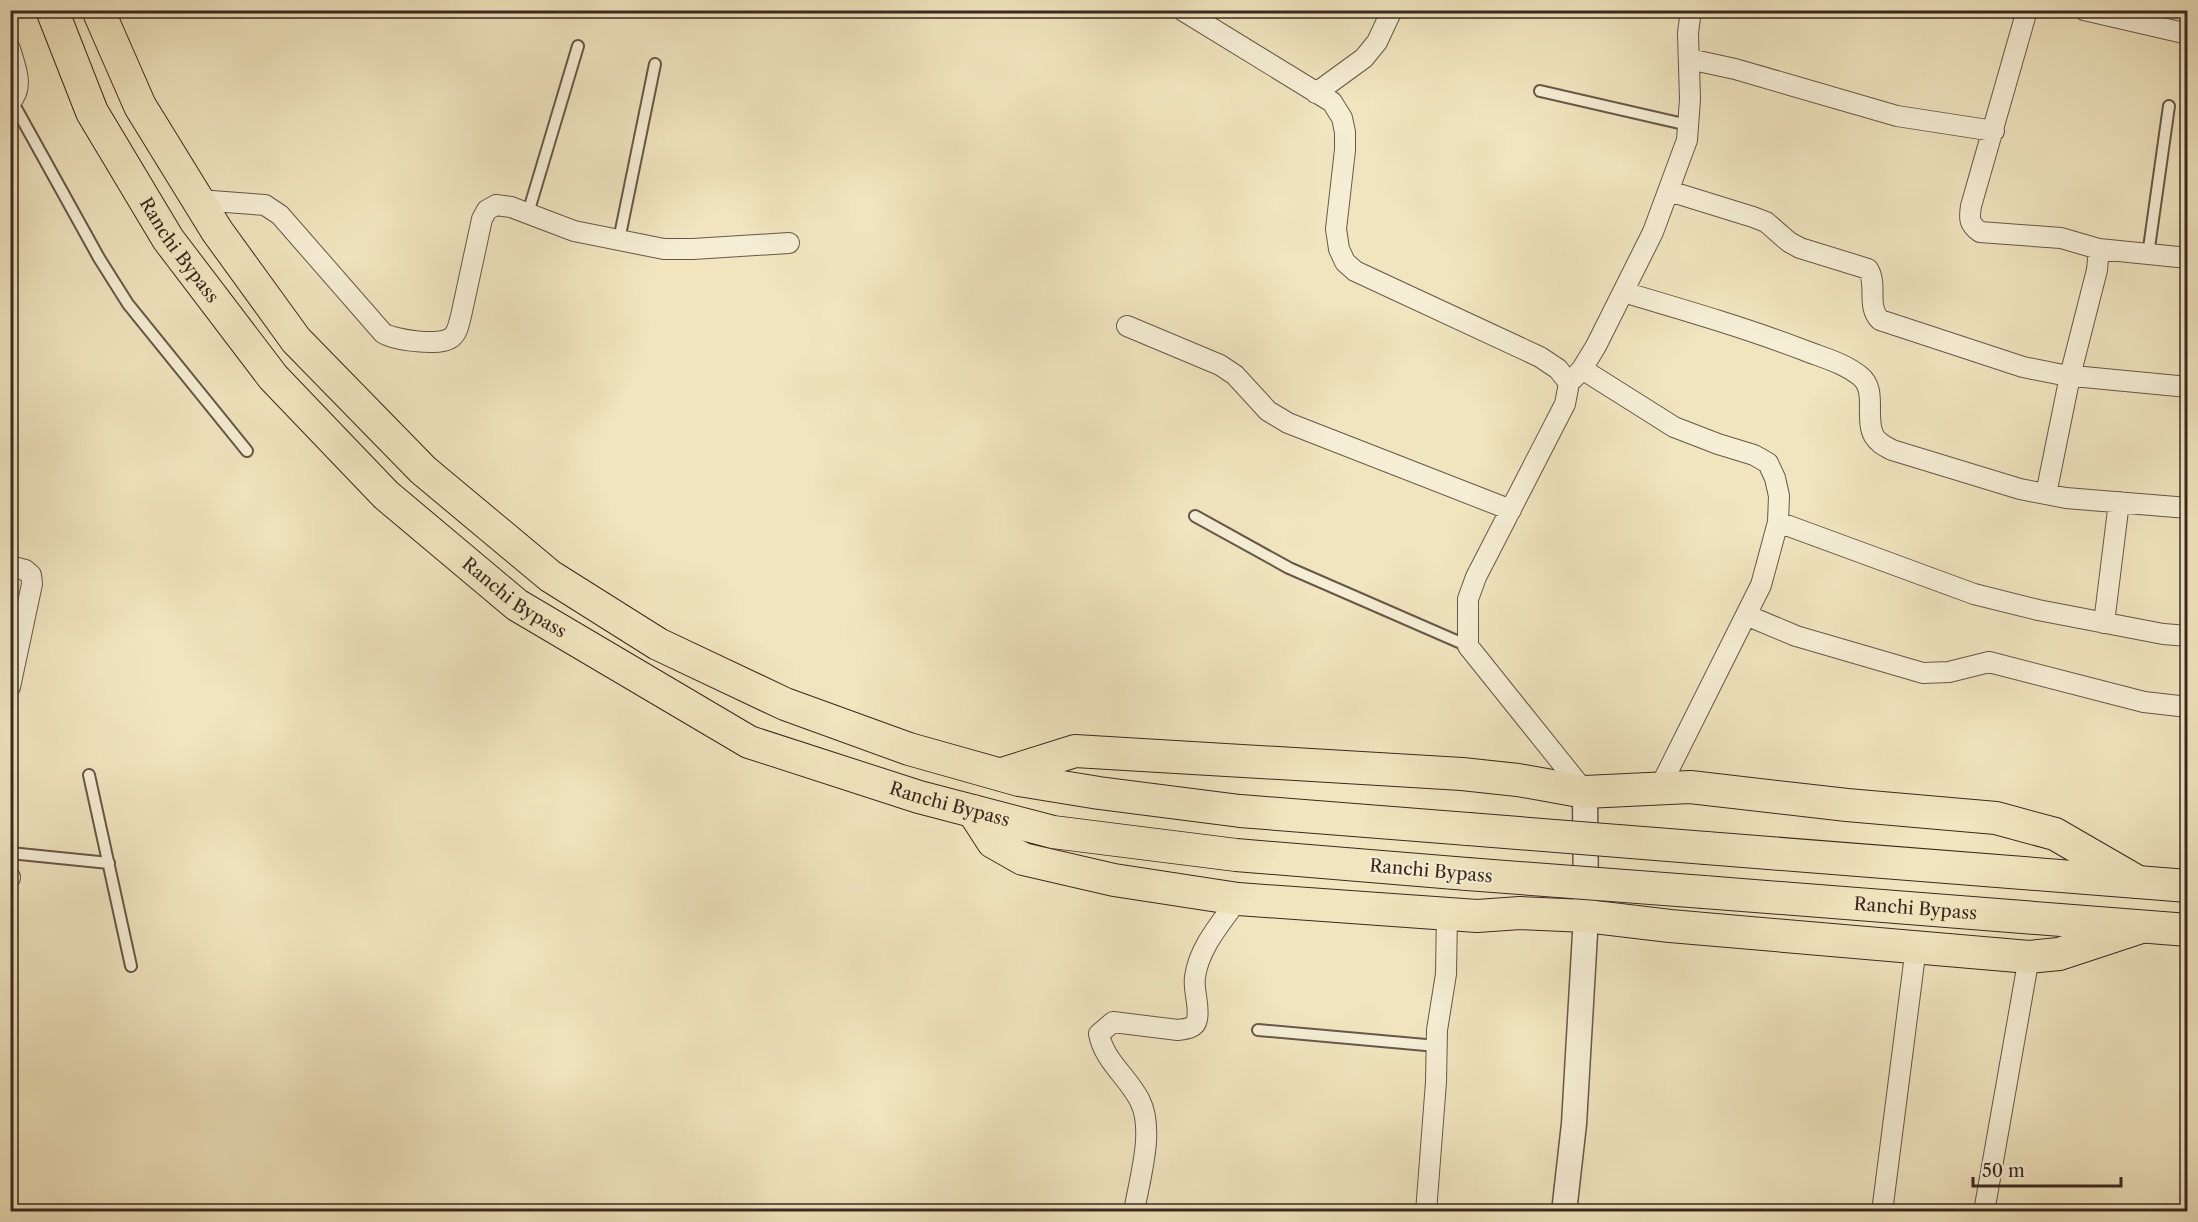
<svg xmlns="http://www.w3.org/2000/svg" width="2198" height="1222" font-family="'Libre Caslon Text',serif">
<rect width="100%" height="100%" fill="#f0e5bf"/>
<filter id="stains"><feTurbulence type="fractalNoise" baseFrequency=".00333" numOctaves="4"/><feColorMatrix values="0 0 0 0 .2 0 0 0 0 .09 0 0 0 0 .02 0 0 0 .5 -.17"/></filter>
<radialGradient id="worn" r=".72"><stop offset=".6" stop-color="#630" stop-opacity="0"/><stop offset="1" stop-color="#630" stop-opacity=".3"/></radialGradient>
<g fill="none" stroke-linecap="round" stroke-linejoin="round">
<!-- service casing -->
<g stroke="#685748" stroke-width="14">
<path id="service" d="M 1540,91 L 1688,125
M 12,101 L 99,258 L 128,304 L 247,451
M 528,213 L 578,46
M 619,240 L 655,64
M 2148,255 L 2169,106
M 1195,516 L 1289,568 L 1468,646
M 89,775 L 131,966
M 10,853 L 109,863
M 1258,1030 L 1437,1046"/>
</g>
<!-- minor casing -->
<g stroke="#685748" stroke-width="22">
<path id="minor" d="M 1182,10 L 1332,102 L 1342,118 L 1345,132 L 1345,150 L 1336,229 L 1339,249 L 1345,262 L 1355,271 L 1540,357 L 1558,369 L 1569,383 L 1565,404 L 1476,577 L 1468,599 L 1468,646 L 1585,792
M 2027,10 L 1971,206 C 1969,219 1969,224 1980,232 L 2061,238 L 2099,249 L 2188,258
M 2084,10 L 2188,34
M 10,49 C 15,66 25,88 10,102
M 1689,59 L 1735,69 L 1897,116 L 1994,131
M 1316,93 L 1364,58 L 1377,42 L 1392,10
M 1669,191 L 1753,217 L 1766,222 L 1789,242 L 1800,248 L 1868,269 C 1878,285 1866,306 1880,320 L 2023,367 L 2063,375 L 2188,387
M 198,200 L 265,205 L 280,215 L 383,333 C 394,340 441,347 452,337 C 458,332 459,323 461,316 L 482,219 L 487,210 L 496,205 L 511,207 L 574,231 L 664,249 L 693,249 L 789,243
M 1623,292 C 1684,310 1746,328 1806,351 C 1824,358 1844,363 1860,376 C 1878,390 1864,418 1874,436 C 1878,443 1885,446 1892,450 L 2020,489 L 2066,498 L 2188,508
M 1127,326 L 1220,365 L 1235,375 L 1268,411 L 1288,423 L 1511,510
M 1582,369 L 1674,427 L 1718,444 L 1754,455 L 1768,463 L 1775,478 L 1779,496 L 1778,522 L 1761,585 L 1660,787
M 1573,379 L 1582,369 L 1596,346 L 1653,232 L 1687,140 L 1690,99 L 1688,33 L 1691,10
M 2046,494 L 2070,376 L 2097,270 L 2099,249
M 1778,522 L 1974,594 L 2038,610 L 2163,634 L 2188,636
M 10,566 L 25,570 L 31,575 L 32,584 L 10,687
M 1746,615 L 1796,636 L 1923,673 L 1949,672 L 1989,662 L 2144,702 L 2188,707
M 2104,623 L 2119,502
M 10,877 L 10,878
M 1134,1212 C 1139,1180 1155,1131 1140,1101 C 1129,1078 1104,1061 1099,1034 L 1113,1022 L 1178,1030 C 1186,1029 1196,1028 1197,1019 C 1200,1007 1193,990 1195,977 C 1199,947 1222,922 1238,899
M 1426,1212 L 1436,1082 L 1437,1030 L 1446,974 L 1447,914
M 1882,1212 L 1916,947
M 1984,1212 L 2029,957"/>
</g>
<!-- tertiary casing -->
<g stroke="#685748" stroke-width="27">
<path id="tertiary" d="M 1564,1212 L 1574,1124 L 1586,916 L 1585,792"/>
</g>
<!-- primary casing -->
<g stroke="#3a2820" stroke-width="34">
<g id="primary">
<path id="s1" d="M 52,10 L 92,112 L 168,239 L 273,377 L 386,495 L 517,605 L 749,742 L 919,797 L 1053,832 L 1236,855 L 1467,874"/>
<path d="M 98,10 L 140,106 L 217,231 L 296,340 L 423,470 L 550,576 L 658,644 L 785,704 L 909,749 L 1019,780 L 1099,793 L 1240,811 L 1468,829"/>
<path d="M 1002,774 L 1075,751 L 1462,774 L 1518,780 L 1585,792 L 1690,787 L 1847,805 L 1996,818 L 2055,834 L 2138,882"/>
<path d="M 973,811 L 993,842 L 1023,859 L 1114,880 L 1238,899 L 1477,916 L 1520,913 L 1586,916 L 1670,926 L 2029,957 L 2059,954 L 2141,927"/>
<path d="M 1706,848 L 2188,886"/>
<path id="s2" d="M 1704,892 L 2188,930"/>
</g>
</g>
<!-- service -->
<use href="#service" stroke="#f5eed5" stroke-width="10"/>
<!-- minor -->
<use href="#minor" stroke="#f5eed5" stroke-width="20"/>
<!-- tertiary -->
<use href="#tertiary" stroke="#f5eed5" stroke-width="24"/>
<!-- primary -->
<use href="#primary" stroke="#f0e5bf" stroke-width="32"/>
<!-- primary-bridge casing -->
<g stroke="#3a2820" stroke-width="34" stroke-linecap="butt">
<path id="primary-bridge" d="M 1468,829 L 1706,848
M 1467,874 L 1704,892"/>
</g>
<!-- primary-bridge -->
<use href="#primary-bridge" stroke="#f0e5bf" stroke-width="32"/>
</g>
<g text-anchor="middle" stroke-width="4.5" stroke-linejoin="round" paint-order="stroke">
<!-- street labels -->
<g font-size="18" fill="#3a2820" stroke="#f5eed5">
<text dy="6" stroke="none"><textPath href="#s1" startOffset="273">Ranchi Bypass</textPath></text>
<text dy="6" stroke="none"><textPath href="#s1" startOffset="759">Ranchi Bypass</textPath></text>
<text dy="6" stroke="none"><textPath href="#s1" startOffset="1245">Ranchi Bypass</textPath></text>
<text transform="translate(1431 871) rotate(5)" y="6">Ranchi Bypass</text>
<text dy="6" stroke="none"><textPath href="#s2" startOffset="212">Ranchi Bypass</textPath></text>
</g>
</g>
<!-- margin -->
<rect width="2198" height="1222" fill="none" stroke="#f0e5bf" stroke-width="36"/>
<rect x="12" y="12" width="2174" height="1198" fill="none" stroke="#3a2820" stroke-width="3"/>
<rect x="18" y="18" width="2162" height="1186" fill="none" stroke="#3a2820" stroke-width="1.5"/>
<!-- scale -->
<path d="M1973 1177v9h148v-9" fill="none" stroke="#3a2820" stroke-width="3"/>
<text x="1982" y="1177" font-size="18" fill="#3a2820" stroke="#f5eed5" stroke-width="4.5" paint-order="stroke">50 m</text>
<rect width="100%" height="100%" filter="url(#stains)"/>
<rect width="100%" height="100%" fill="url(#worn)"/>
</svg>
